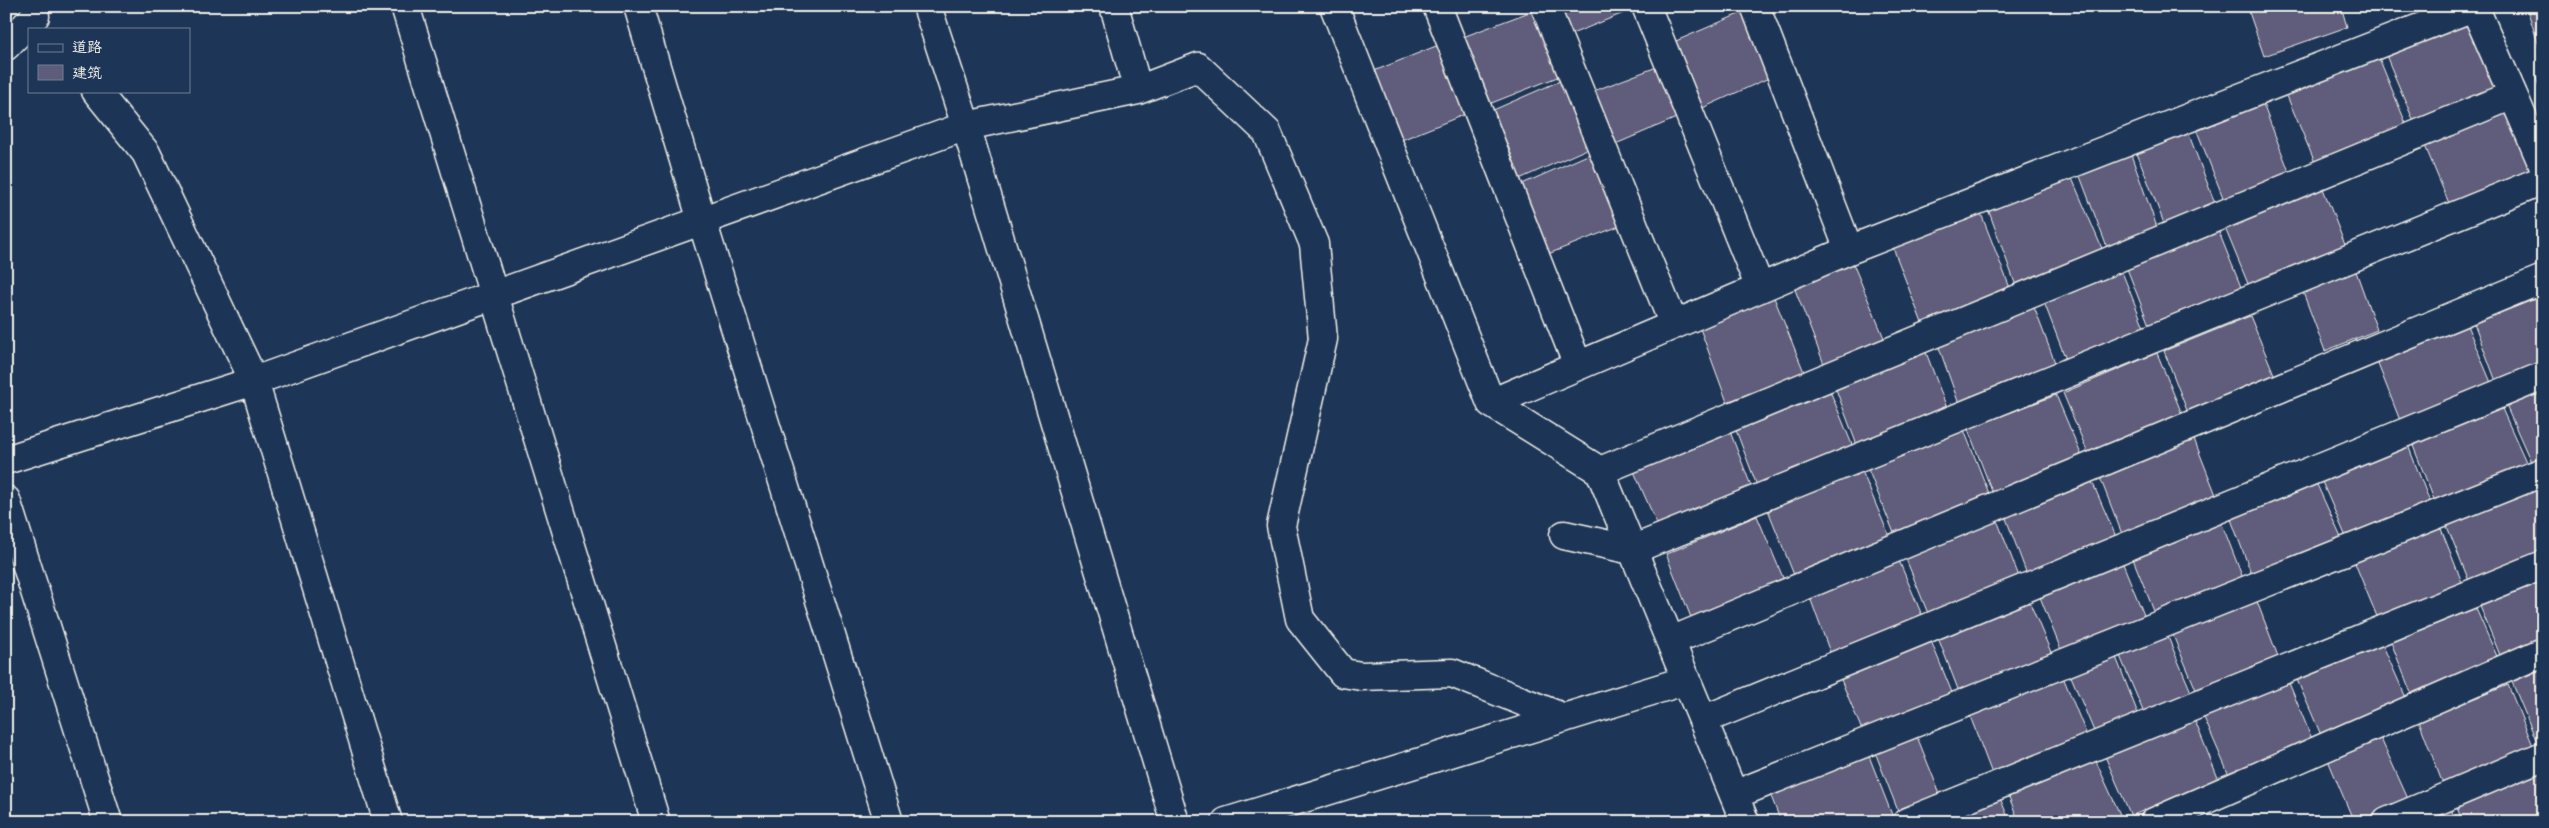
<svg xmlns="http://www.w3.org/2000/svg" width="2549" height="828" font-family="Caveat,'LXGW WenKai TC',sans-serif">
<rect width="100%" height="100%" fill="#1d3557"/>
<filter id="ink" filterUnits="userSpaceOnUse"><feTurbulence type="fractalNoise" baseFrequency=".02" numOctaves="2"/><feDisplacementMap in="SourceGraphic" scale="10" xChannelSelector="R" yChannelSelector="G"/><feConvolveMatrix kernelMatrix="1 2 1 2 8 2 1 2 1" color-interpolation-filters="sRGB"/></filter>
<g filter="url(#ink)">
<!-- building -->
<path fill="#5e5c7b" stroke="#f4f1e8" d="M 1556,6 L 1629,6 L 1631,10 L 1567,36 Z
M 2265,6 L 2341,6 L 2347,27 L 2264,56 L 2249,12 Z
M 2526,6 L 2543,6 L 2543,58 Z
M 1540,8 L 1565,74 L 1489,104 L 1463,37 Z
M 1746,11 L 1771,77 L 1696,111 L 1669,44 Z
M 2469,18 L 2502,88 L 2414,122 L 2385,53 Z
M 1446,42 L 1473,111 L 1399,141 L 1374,71 Z
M 2379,58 L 2407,126 L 2316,165 L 2287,96 Z
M 1662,65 L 1681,116 L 1611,146 L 1591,92 Z
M 2543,75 L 2543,97 L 2536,78 Z
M 1569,77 L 1596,145 L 1517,180 L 1491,111 Z
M 2263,104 L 2290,174 L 2224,200 L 2197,131 Z
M 2506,105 L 2537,174 L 2451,208 L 2423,141 Z
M 2186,127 L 2216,206 L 2165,226 L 2135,148 Z
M 1599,150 L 1627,223 L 1548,254 L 1522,184 Z
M 2130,152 L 2158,230 L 2108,250 L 2078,171 Z
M 2071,176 L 2103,251 L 2016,286 L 1988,209 Z
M 2322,186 L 2347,250 L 2251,291 L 2225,228 Z
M 1980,211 L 2010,288 L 1922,323 L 1892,245 Z
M 2218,230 L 2243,292 L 2151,330 L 2126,266 Z
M 1852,261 L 1884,338 L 1824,364 L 1794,287 Z
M 2353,263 L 2377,330 L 2325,351 L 2301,287 Z
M 2120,267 L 2146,332 L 2068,365 L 2042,297 Z
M 1771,290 L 1804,372 L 1727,402 L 1698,323 Z
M 2543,296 L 2543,366 L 2497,384 L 2474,323 Z
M 2031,299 L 2057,368 L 1960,407 L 1936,339 Z
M 2250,316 L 2276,379 L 2188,413 L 2164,351 Z
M 2466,323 L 2492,385 L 2401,423 L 2376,359 Z
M 1924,347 L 1948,411 L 1858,448 L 1834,384 Z
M 2157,353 L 2182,414 L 2088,453 L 2063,393 Z
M 2543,382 L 2543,457 L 2531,462 L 2503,399 Z
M 1828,386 L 1855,452 L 1759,491 L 1734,425 Z
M 2056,395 L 2083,459 L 1993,494 L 1968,429 Z
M 2498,400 L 2527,464 L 2435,502 L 2410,438 Z
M 1729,429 L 1753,491 L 1660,531 L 1632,467 Z
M 1964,430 L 1990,496 L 1894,533 L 1868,469 Z
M 2192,434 L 2218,500 L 2124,539 L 2099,475 Z
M 2406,440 L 2431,505 L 2346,537 L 2319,475 Z
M 1862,471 L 1889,536 L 1794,575 L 1768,510 Z
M 2090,477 L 2117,539 L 2028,577 L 2004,513 Z
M 2314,478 L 2343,542 L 2253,578 L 2229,514 Z
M 2532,480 L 2543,505 L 2543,551 L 2469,581 L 2444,519 Z
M 1995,515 L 2020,579 L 1929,616 L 1904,554 Z
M 1757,516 L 1784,580 L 1692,620 L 1666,554 Z
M 2220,519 L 2244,581 L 2156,616 L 2131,554 Z
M 2438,521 L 2463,585 L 2378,619 L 2352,556 Z
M 1897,556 L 1924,620 L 1832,658 L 1808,592 Z
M 2121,559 L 2146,620 L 2063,655 L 2038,592 Z
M 2543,571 L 2543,642 L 2502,660 L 2477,599 Z
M 2027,596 L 2053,657 L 1961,697 L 1937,635 Z
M 2256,599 L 2279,659 L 2197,692 L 2172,633 Z
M 2473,602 L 2500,663 L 2413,698 L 2389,637 Z
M 2165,630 L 2194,699 L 2146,718 L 2117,649 Z
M 1929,636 L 1955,700 L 1864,735 L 1839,675 Z
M 2380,639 L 2407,700 L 2321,735 L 2295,675 Z
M 2116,657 L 2140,719 L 2096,736 L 2070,674 Z
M 2543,669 L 2543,746 L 2539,747 L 2512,682 Z
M 2063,677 L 2088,738 L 1994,779 L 1970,716 Z
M 2287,678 L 2312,739 L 2228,773 L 2202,713 Z
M 2508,685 L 2534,748 L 2444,787 L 2419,721 Z
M 2193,716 L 2218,778 L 2131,816 L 2104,754 Z
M 2377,730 L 2409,801 L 2361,822 L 2354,822 L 2325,753 Z
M 1916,734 L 1942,799 L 1900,816 L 1875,752 Z
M 1867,751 L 1894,820 L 1888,822 L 1781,822 L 1769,791 Z
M 2094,757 L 2122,819 L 2116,822 L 2019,822 L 2007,792 Z
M 2543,770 L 2543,822 L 2463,822 L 2454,801 Z
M 2000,798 L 2010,822 L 1939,822 Z
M 2450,806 L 2456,822 L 2410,822 Z"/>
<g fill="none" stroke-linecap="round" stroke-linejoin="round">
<!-- minor casing -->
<g stroke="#f4f1e8" stroke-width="31">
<path id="minor" d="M 405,6 L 656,822
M 638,6 L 702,221 L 889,822
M 927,6 L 966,126 L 1175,822
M 1114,6 L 1138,90
M 1334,6 L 1491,403 L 1849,250 L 2476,6
M 1437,6 L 1578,366
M 1545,6 L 1674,325
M 1646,6 L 1760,288
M 1755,6 L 1849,250
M 6,46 L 35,16
M 96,91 L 146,153 L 254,381 L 388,822
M 2513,95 L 2543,165
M 1491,403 L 1600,471 L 1745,822
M 6,460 L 254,381 L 966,126 L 1138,90 L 1198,67 L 1267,132 L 1314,244 L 1323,339 L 1281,526 L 1300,619 L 1343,673 L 1361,676 L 1452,673 L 1564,718
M 1600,471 L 2513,95 L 2474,6
M 6,500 L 108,822
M 1564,535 L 1632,550 L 2543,180
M 1671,641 L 2543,279
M 1703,720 L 2543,376
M 1734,795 L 2543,472
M 1226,822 L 1687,680
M 1907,822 L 2543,565
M 2154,822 L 2543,652
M 2387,822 L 2543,756"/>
</g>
<!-- minor -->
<use href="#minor" stroke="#1d3557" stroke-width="28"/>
</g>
</g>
<!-- margin -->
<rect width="2549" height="828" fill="none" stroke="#1d3557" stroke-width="25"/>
<rect x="12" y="12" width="2524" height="803" fill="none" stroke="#f4f1e8" stroke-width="2" filter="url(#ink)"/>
<!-- legend -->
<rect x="28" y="28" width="162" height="65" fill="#1d3557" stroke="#738091"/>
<rect x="38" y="44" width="25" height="8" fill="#1d3557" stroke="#738091"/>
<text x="72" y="52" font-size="15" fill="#f4f1e8">道路</text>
<rect x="38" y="65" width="25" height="15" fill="#5e5c7b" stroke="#738091"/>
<text x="72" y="78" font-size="15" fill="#f4f1e8">建筑</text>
</svg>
